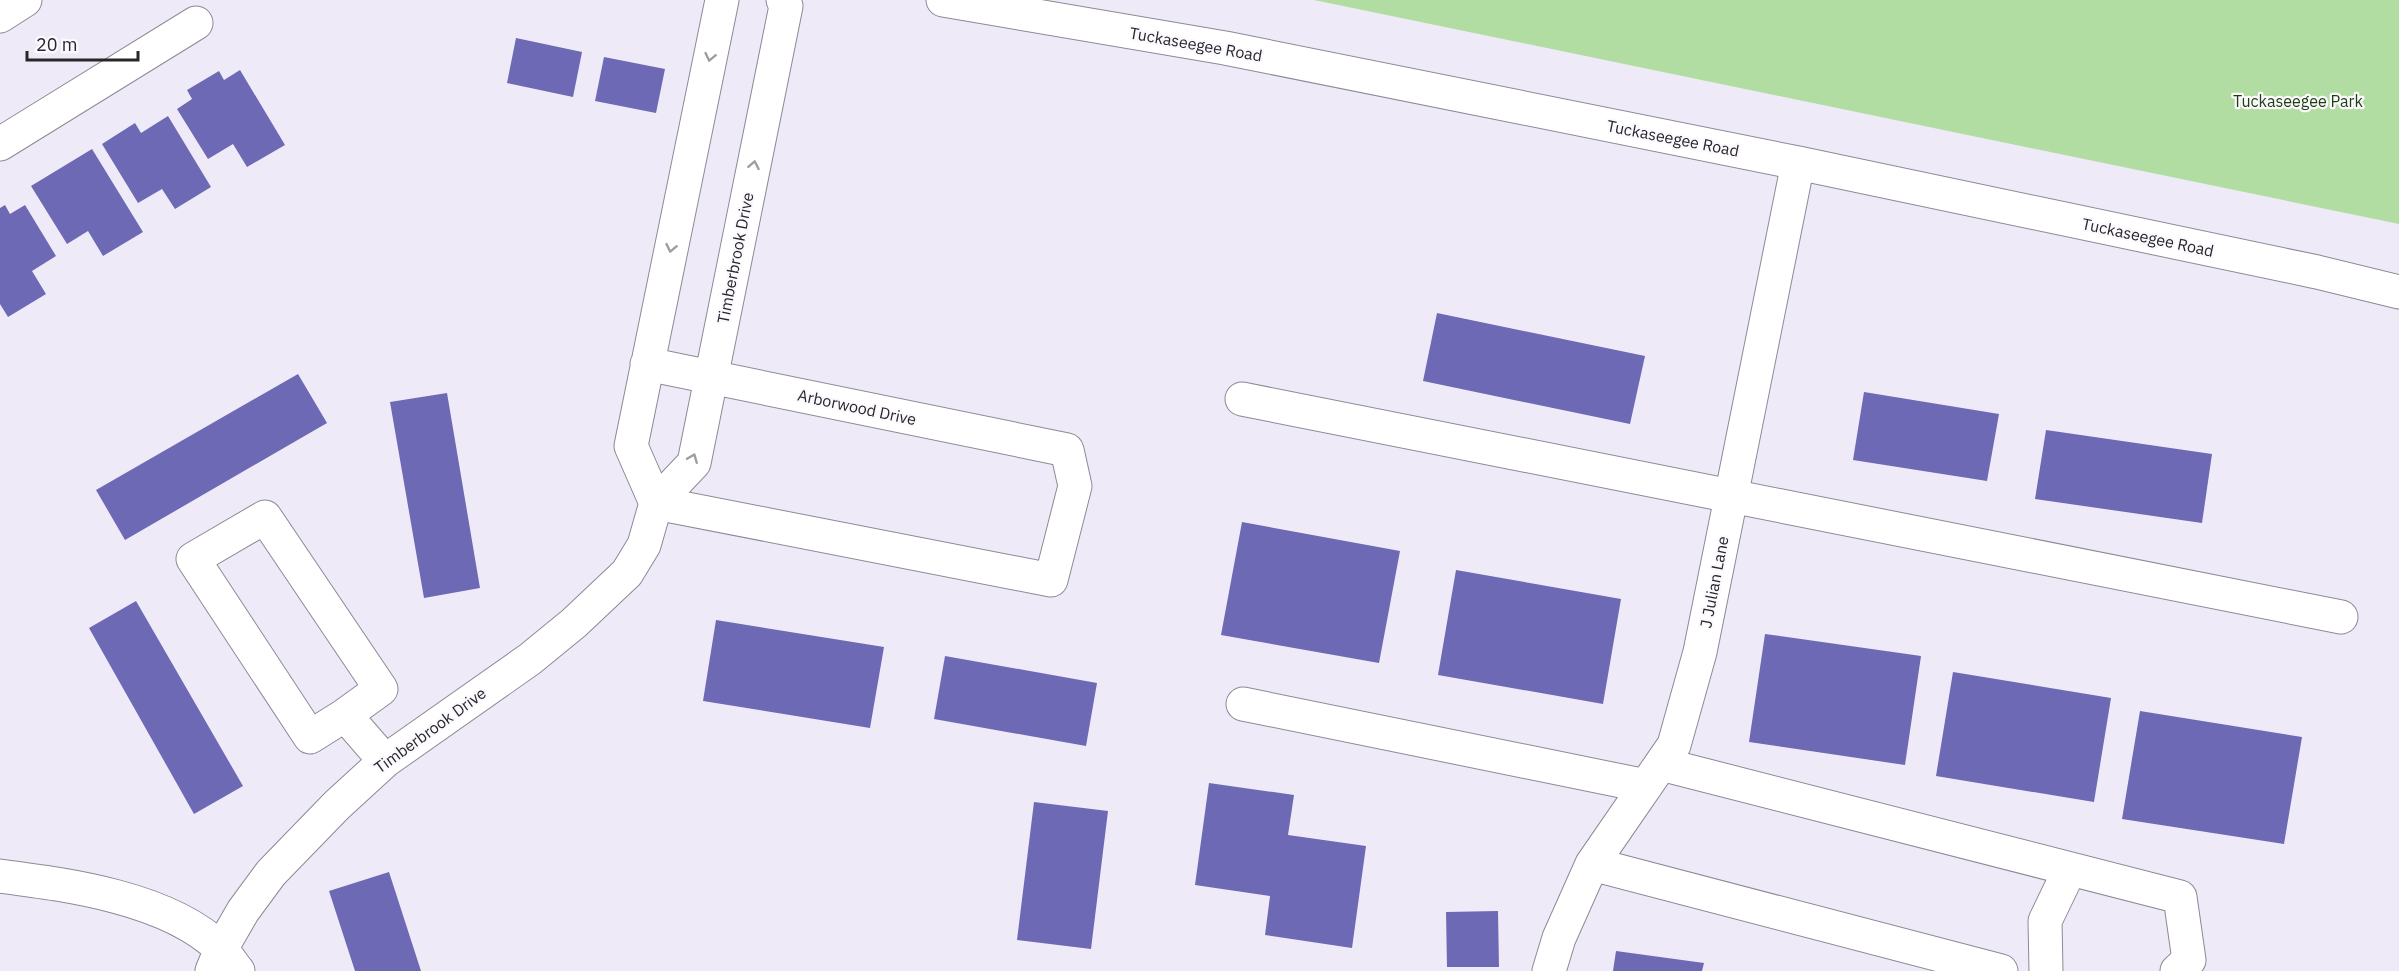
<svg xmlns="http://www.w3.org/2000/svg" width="2399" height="971" font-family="'IBM Plex Sans',sans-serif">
<rect width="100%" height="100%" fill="#efeaf7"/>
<!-- green -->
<path fill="#b2dda2" d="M 1314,0 L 2399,0 L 2399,224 Z"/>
<!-- building -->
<path fill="#6d69b4" d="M 516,38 L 582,52 L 573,97 L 507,83 Z
M 604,57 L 665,69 L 656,113 L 595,101 Z
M 240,70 L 285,145 L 247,167 L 233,144 L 208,159 L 177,109 L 192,99 L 187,90 L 219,71 L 224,80 Z
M 168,116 L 211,187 L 175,209 L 162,189 L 138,203 L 102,144 L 135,123 L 141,133 Z
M 92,149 L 143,232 L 103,256 L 88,231 L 67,244 L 31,186 Z
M 5,205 L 10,214 L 25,205 L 56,256 L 32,271 L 46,294 L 8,317 L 0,304 L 0,208 Z
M 1437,313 L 1645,356 L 1630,424 L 1423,381 Z
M 298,374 L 327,423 L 125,540 L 96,490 Z
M 1864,392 L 1999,414 L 1987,481 L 1853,460 Z
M 447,393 L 480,588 L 424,598 L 390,402 Z
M 2046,430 L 2212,454 L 2202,523 L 2035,499 Z
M 1242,522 L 1400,551 L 1379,663 L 1221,635 Z
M 1456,570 L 1621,599 L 1603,704 L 1438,675 Z
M 136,601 L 243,786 L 194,814 L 89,628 Z
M 716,620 L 884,647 L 870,728 L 703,701 Z
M 1765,634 L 1921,656 L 1905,765 L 1749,742 Z
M 945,656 L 1097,683 L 1086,746 L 934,719 Z
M 1953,672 L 2111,698 L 2094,802 L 1936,776 Z
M 2140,711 L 2302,737 L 2284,844 L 2122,819 Z
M 1209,783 L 1294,795 L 1288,835 L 1366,846 L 1352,948 L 1265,935 L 1270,896 L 1195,885 Z
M 1034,802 L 1108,811 L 1091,949 L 1017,940 Z
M 389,872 L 421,971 L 355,971 L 329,891 Z
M 1498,911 L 1499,967 L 1447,967 L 1446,912 Z
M 1616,951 L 1704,963 L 1702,971 L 1613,971 Z"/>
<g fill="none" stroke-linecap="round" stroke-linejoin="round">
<!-- minor casing -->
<g stroke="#8e8995" stroke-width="35">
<path id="minor" d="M 943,0 L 1225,48 L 1798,163 L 2317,272 L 2399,292
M 0,16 L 25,0
M 0,144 L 196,23
M 647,364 L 1067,450 L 1075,486 L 1051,580 L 656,503
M 1242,399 L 2341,617
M 656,503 L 631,446 L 722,0
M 1243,704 L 1646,786
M 345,715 L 381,689 L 265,517 L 193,559 L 310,737 L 345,715 L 385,761
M 1661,764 L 2180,897 L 2189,960 L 2177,971
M 1592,864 L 2001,971
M 0,876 C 69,885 169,898 221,949 C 227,955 232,964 238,971
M 212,971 L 221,949 L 243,911 L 271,873 L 337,805 L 385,761 L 530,659 L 574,623 L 627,573 L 644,545 L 656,503 L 694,463 L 786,6 L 783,0
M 1549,971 L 1559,938 L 1592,864 L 1674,745 L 1700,652 L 1798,163
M 2046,971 L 2045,921 L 2070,869"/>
</g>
<!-- minor -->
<use href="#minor" stroke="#fff" stroke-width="33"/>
</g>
<!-- one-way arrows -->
<defs><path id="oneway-chevron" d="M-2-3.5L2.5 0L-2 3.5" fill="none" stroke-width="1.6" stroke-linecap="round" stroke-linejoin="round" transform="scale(1.5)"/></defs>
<g stroke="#9e9da0">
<use href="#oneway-chevron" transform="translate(710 57) rotate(102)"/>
<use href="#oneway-chevron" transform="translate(754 165) rotate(-79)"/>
<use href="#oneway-chevron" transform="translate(671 248) rotate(102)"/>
<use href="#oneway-chevron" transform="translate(693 458) rotate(-68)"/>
</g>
<g text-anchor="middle" stroke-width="4.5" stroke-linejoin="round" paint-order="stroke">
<!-- street labels -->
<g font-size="16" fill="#28262b" stroke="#fbf9fe">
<text transform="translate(1196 44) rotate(10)" y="6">Tuckaseegee Road</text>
<text transform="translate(1673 138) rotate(11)" y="6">Tuckaseegee Road</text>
<text transform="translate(2148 237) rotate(12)" y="6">Tuckaseegee Road</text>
<text transform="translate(735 258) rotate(-79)" y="6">Timberbrook Drive</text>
<text transform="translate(857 407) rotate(12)" y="6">Arborwood Drive</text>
<text transform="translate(1714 582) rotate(-79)" y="6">J Julian Lane</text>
<text transform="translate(430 730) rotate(-36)" y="6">Timberbrook Drive</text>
</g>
<!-- park labels -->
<g font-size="16" fill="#1d3f0d" stroke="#fbf9fe">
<text x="2298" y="107">Tuckaseegee Park</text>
</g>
</g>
<!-- scale -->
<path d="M27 51v9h111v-9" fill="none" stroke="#28262b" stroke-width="3"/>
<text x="36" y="51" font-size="18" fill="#28262b" stroke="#fbf9fe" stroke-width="4.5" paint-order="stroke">20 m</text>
</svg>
